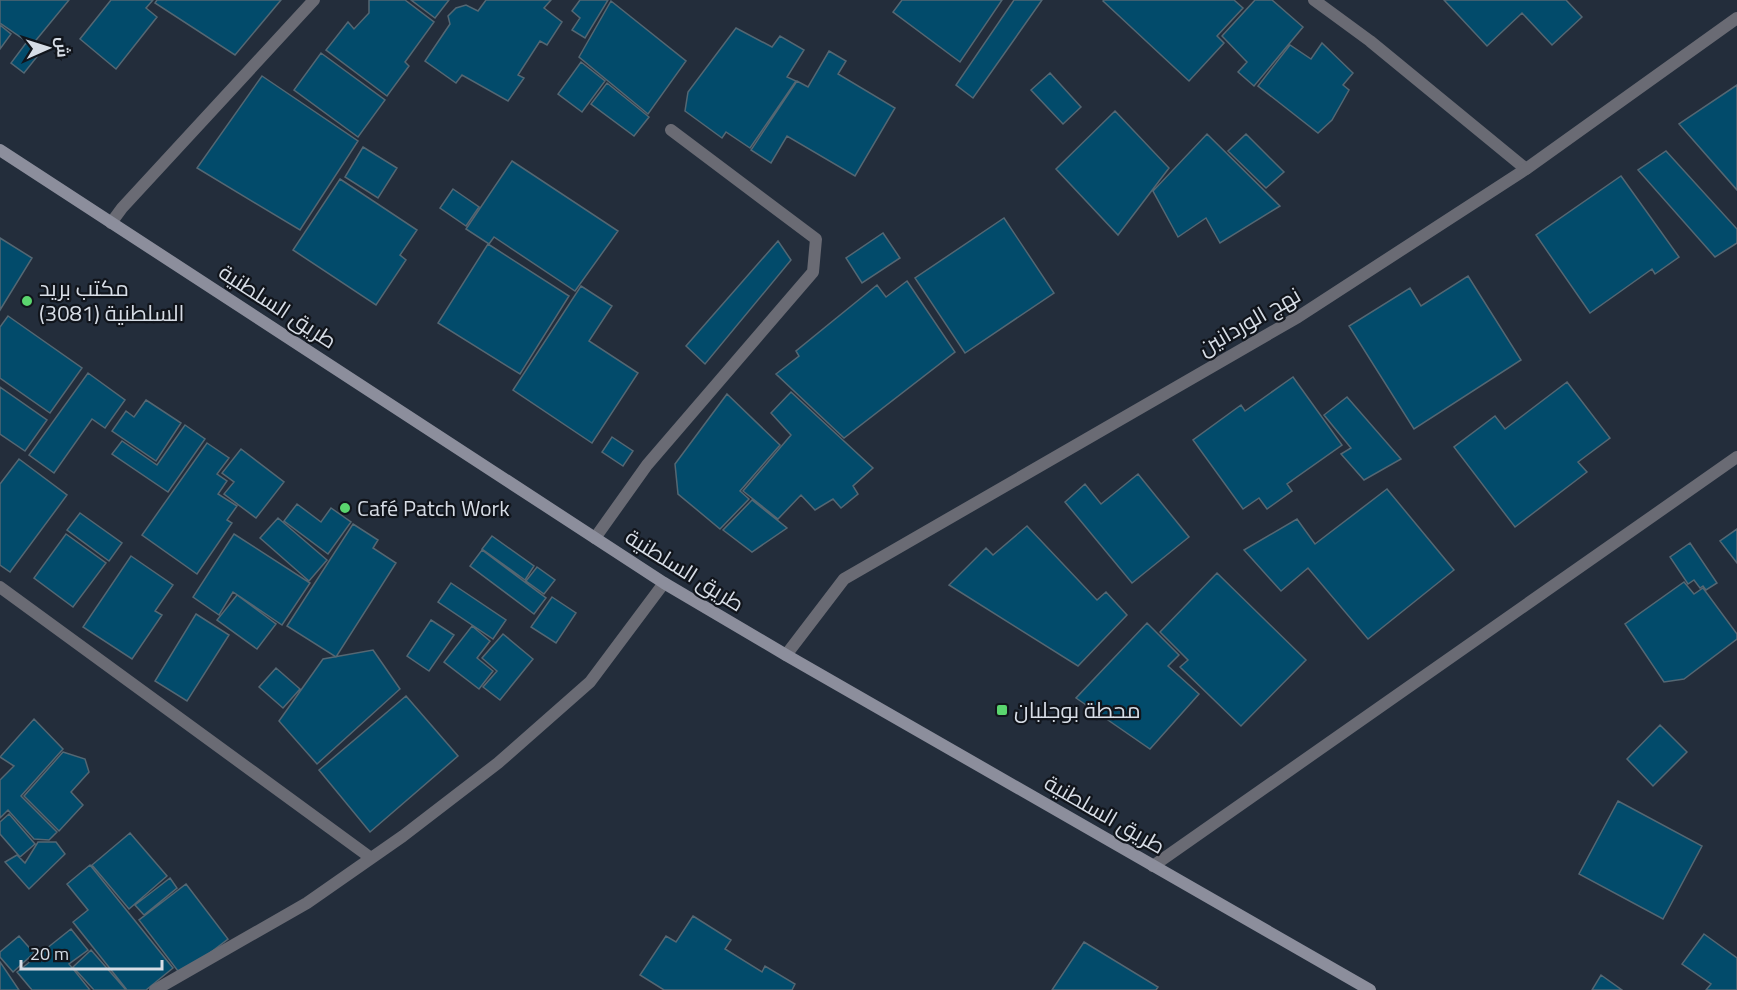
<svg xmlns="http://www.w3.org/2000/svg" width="1737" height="990" font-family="'Titillium Web',Cairo,sans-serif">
<rect width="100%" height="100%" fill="#232d3b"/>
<!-- building -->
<path fill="#024b6b" stroke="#546773" stroke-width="1.5" d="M 0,0 L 69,0 L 32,45 L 0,23 Z
M 111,0 L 153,0 L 146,8 L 157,17 L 116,69 L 80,39 Z
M 157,0 L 281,0 L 235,55 L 155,3 Z
M 369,0 L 405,0 L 434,22 L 405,62 L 409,66 L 387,96 L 326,50 L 348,22 L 354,29 L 369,13 Z
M 411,0 L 449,0 L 435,18 Z
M 486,0 L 551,0 L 544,8 L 562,22 L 547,45 L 540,41 L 518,75 L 524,78 L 508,101 L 462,75 L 456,83 L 425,61 L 450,24 L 448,16 L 456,8 L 466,5 L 478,11 Z
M 580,0 L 608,0 L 585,38 L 572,30 L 580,18 L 572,11 Z
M 902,0 L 1002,0 L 960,62 L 893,12 Z
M 1014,0 L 1042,0 L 973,98 L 956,85 Z
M 1104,0 L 1234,0 L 1243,8 L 1217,36 L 1224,43 L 1189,81 L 1103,1 Z
M 1255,0 L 1272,0 L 1303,27 L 1254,86 L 1238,72 L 1247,62 L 1222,36 Z
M 1444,0 L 1566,0 L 1582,17 L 1552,45 L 1522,13 L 1487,46 Z
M 611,1 L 686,61 L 648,114 L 579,57 Z
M 0,25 L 11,34 L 0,49 Z
M 736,28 L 772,47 L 780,36 L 804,50 L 787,77 L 796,81 L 750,148 L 726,132 L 722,138 L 685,111 L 688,92 Z
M 26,43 L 40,53 L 24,73 L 11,63 Z
M 1322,43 L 1353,73 L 1343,85 L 1349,90 L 1332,120 L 1318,133 L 1258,86 L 1290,45 L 1311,59 Z
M 829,51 L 846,61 L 838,74 L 895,108 L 855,176 L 787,136 L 771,163 L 751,150 L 797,81 L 808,87 Z
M 321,53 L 385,100 L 358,137 L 294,90 Z
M 581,62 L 605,81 L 582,112 L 558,94 Z
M 1050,73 L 1081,107 L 1063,124 L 1031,90 Z
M 262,76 L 358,141 L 300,230 L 197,168 Z
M 607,83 L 649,117 L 634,136 L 591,104 Z
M 1737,85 L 1737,190 L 1679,124 Z
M 1115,111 L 1169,168 L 1118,235 L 1056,169 Z
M 1207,134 L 1280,206 L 1220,243 L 1206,218 L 1178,237 L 1153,191 Z
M 1246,134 L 1284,172 L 1266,188 L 1228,151 Z
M 363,147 L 397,168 L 378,198 L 345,177 Z
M 1666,151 L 1737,229 L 1737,243 L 1715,257 L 1638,170 Z
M 512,161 L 618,231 L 575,291 L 494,237 L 489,244 L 466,229 Z
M 1621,176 L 1679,257 L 1655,274 L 1652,269 L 1590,313 L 1536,235 Z
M 340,179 L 417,230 L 400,255 L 406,260 L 376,305 L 293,250 Z
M 453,189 L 479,207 L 466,226 L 440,208 Z
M 1004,218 L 1054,293 L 965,353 L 915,278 Z
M 883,233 L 900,258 L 862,283 L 846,258 Z
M 0,238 L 32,258 L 0,310 Z
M 778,241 L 791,260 L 705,364 L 686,346 Z
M 488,244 L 569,296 L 520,374 L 438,323 Z
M 1468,276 L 1521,360 L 1414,429 L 1349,326 L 1410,288 L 1421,306 Z
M 907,281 L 955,352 L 844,438 L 776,374 L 799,356 L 796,351 L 877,285 L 886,297 Z
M 581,286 L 612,306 L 589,341 L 638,373 L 592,443 L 513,390 Z
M 8,316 L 82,368 L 50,413 L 0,378 L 0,327 Z
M 88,373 L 125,400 L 105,428 L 92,419 L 54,473 L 29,455 Z
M 1293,377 L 1342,445 L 1287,484 L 1292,491 L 1267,509 L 1259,498 L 1243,509 L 1193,440 L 1241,405 L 1245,411 Z
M 1567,382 L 1610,438 L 1578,462 L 1587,472 L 1515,527 L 1454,447 L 1495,416 L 1505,429 Z
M 0,387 L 47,420 L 25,451 L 0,434 Z
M 791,392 L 873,468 L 853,486 L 858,494 L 841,508 L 833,499 L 815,510 L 801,495 L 778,519 L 743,491 L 791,435 L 771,413 Z
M 727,394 L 780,445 L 740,491 L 749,499 L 720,529 L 678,494 L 675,464 Z
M 1347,397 L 1401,459 L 1364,480 L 1341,454 L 1351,448 L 1324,415 Z
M 146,400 L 181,423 L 156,461 L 112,431 L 126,411 L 134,417 Z
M 185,425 L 205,439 L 168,492 L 112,454 L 122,441 L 157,465 Z
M 612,437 L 633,451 L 623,466 L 602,452 Z
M 207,443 L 229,458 L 217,474 L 227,481 L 218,494 L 237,506 L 227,520 L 232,523 L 197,574 L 142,535 Z
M 241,449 L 284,482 L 256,518 L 224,494 L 234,482 L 222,473 Z
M 19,459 L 67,495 L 10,572 L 0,565 L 0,484 Z
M 1138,474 L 1189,537 L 1132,583 L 1065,502 L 1085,484 L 1101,504 Z
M 1387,489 L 1454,570 L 1368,639 L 1308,568 L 1281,591 L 1244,550 L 1297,519 L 1315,544 Z
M 752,500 L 787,528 L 752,552 L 723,530 Z
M 297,504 L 321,522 L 331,508 L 351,522 L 328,554 L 284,521 Z
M 80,513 L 122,543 L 109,561 L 67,530 Z
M 278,518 L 327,560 L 309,581 L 260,538 Z
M 353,524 L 378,540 L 373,548 L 396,563 L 336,657 L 287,626 Z
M 1027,526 L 1097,600 L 1106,592 L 1127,615 L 1078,666 L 949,585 L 986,548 L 993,555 Z
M 1737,529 L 1737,563 L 1720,541 Z
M 66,534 L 106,563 L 73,607 L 34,578 Z
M 234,534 L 310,583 L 282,625 L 233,592 L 219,615 L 193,597 Z
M 492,536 L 534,566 L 525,580 L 482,549 Z
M 1690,543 L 1717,583 L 1706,590 L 1703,586 L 1700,588 L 1694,580 L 1688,584 L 1670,557 Z
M 482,550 L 546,598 L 534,614 L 470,566 Z
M 131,556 L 173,585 L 155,611 L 162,615 L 132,659 L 83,627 Z
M 537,567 L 555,580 L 544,594 L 526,581 Z
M 1217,573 L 1306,660 L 1241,726 L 1180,667 L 1188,660 L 1160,632 Z
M 1684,582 L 1694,594 L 1703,588 L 1737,634 L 1737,639 L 1684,679 L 1664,682 L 1625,624 Z
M 451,583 L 506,620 L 493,639 L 438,602 Z
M 237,595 L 276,624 L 257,649 L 217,620 Z
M 552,597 L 576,613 L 556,643 L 531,627 Z
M 196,614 L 229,635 L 187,701 L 155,681 Z
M 431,620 L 454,635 L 429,671 L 407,656 Z
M 1147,623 L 1179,655 L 1168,666 L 1199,694 L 1150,749 L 1076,698 Z
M 472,626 L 490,641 L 477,658 L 493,671 L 479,689 L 444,662 Z
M 503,634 L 533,659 L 500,700 L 483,687 L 497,671 L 482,658 Z
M 373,650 L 400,689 L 317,764 L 279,721 L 323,659 Z
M 276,668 L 300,689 L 283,708 L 259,687 Z
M 406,696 L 458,756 L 370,832 L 319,770 Z
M 34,719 L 63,749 L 21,796 L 57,832 L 49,840 L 34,839 L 8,810 L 0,818 L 0,780 L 14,766 L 0,757 Z
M 1660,725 L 1687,752 L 1653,786 L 1627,759 Z
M 63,752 L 85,759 L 89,772 L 71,792 L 83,805 L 59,831 L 24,796 Z
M 1618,801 L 1702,846 L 1663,919 L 1579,874 Z
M 9,814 L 35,844 L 20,857 L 0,834 L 0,822 Z
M 130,833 L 167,876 L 129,909 L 92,865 Z
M 38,842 L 56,842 L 65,854 L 29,889 L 5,862 L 17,855 L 25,863 Z
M 90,865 L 173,968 L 146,990 L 127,990 L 73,922 L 88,910 L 67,884 Z
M 170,878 L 177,888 L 144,915 L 135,905 Z
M 186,884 L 228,939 L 181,975 L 139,920 Z
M 693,916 L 731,940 L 725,949 L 762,972 L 765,966 L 795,984 L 792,990 L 664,990 L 640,975 L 666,936 L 676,942 Z
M 71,929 L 88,950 L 69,964 L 90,990 L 32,990 L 17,972 Z
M 1704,934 L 1737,958 L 1737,990 L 1706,990 L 1711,984 L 1682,964 Z
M 19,936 L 34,953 L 13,972 L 0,957 L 0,952 Z
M 1084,942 L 1158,987 L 1156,990 L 1052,990 Z
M 91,950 L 126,990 L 94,990 L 73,967 Z
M 0,962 L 19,990 L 0,990 Z
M 1601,975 L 1622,990 L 1592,990 Z"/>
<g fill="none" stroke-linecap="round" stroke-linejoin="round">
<!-- minor -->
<path stroke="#6a6b74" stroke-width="12" d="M 1314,0 L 1370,41 L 1526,169
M 111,223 L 122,208 L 314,0
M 595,538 L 647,465 L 813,272 L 816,239 L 671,130
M 0,587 L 371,858
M 1153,866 L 1737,457
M 155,990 L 307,903 L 403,836 L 498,763 L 590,682 L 664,583"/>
<!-- tertiary -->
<path stroke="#6a6b74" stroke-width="12" d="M 786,655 L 844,579 L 1298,317 L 1526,169 L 1737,18"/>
<!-- secondary -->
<path stroke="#8c8e9c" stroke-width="12" d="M 0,150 L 664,583 L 786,655 L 1370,990"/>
</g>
<!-- markers -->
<g fill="#5ad56e" stroke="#11151c" stroke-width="2">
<circle cx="27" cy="301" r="6"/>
<circle cx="345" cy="508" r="6"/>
<rect x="996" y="704" width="12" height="12" rx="3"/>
</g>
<g text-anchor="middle" stroke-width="4.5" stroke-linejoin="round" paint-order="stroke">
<!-- poi labels -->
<g font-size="22" fill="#d7dde6" stroke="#11151c" text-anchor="start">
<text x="39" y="296">مكتب بريد<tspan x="39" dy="25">السلطنية (3081)</tspan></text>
<text x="357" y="516">Café Patch Work</text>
<text x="1014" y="718">محطة بوجلبان</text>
</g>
<!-- street labels -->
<g font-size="22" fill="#d7dde6" stroke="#11151c">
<text transform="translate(278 306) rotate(33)" y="8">طريق السلطنية</text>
<text transform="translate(1249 321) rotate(-30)" y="8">نهج الوردانين</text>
<text transform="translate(685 570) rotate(32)" y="8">طريق السلطنية</text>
<text transform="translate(1105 814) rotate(30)" y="8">طريق السلطنية</text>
</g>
</g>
<!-- north arrow -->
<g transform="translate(48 48) rotate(87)" stroke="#11151c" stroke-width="4.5" paint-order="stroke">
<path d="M0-4.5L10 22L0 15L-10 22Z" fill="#d7dde6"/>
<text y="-9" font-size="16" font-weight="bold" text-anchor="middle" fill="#d7dde6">ش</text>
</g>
<!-- scale -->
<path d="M21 960v9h141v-9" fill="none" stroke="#d7dde6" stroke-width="3"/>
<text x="30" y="960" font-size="18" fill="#d7dde6" stroke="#11151c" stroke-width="4.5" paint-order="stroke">20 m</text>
</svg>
